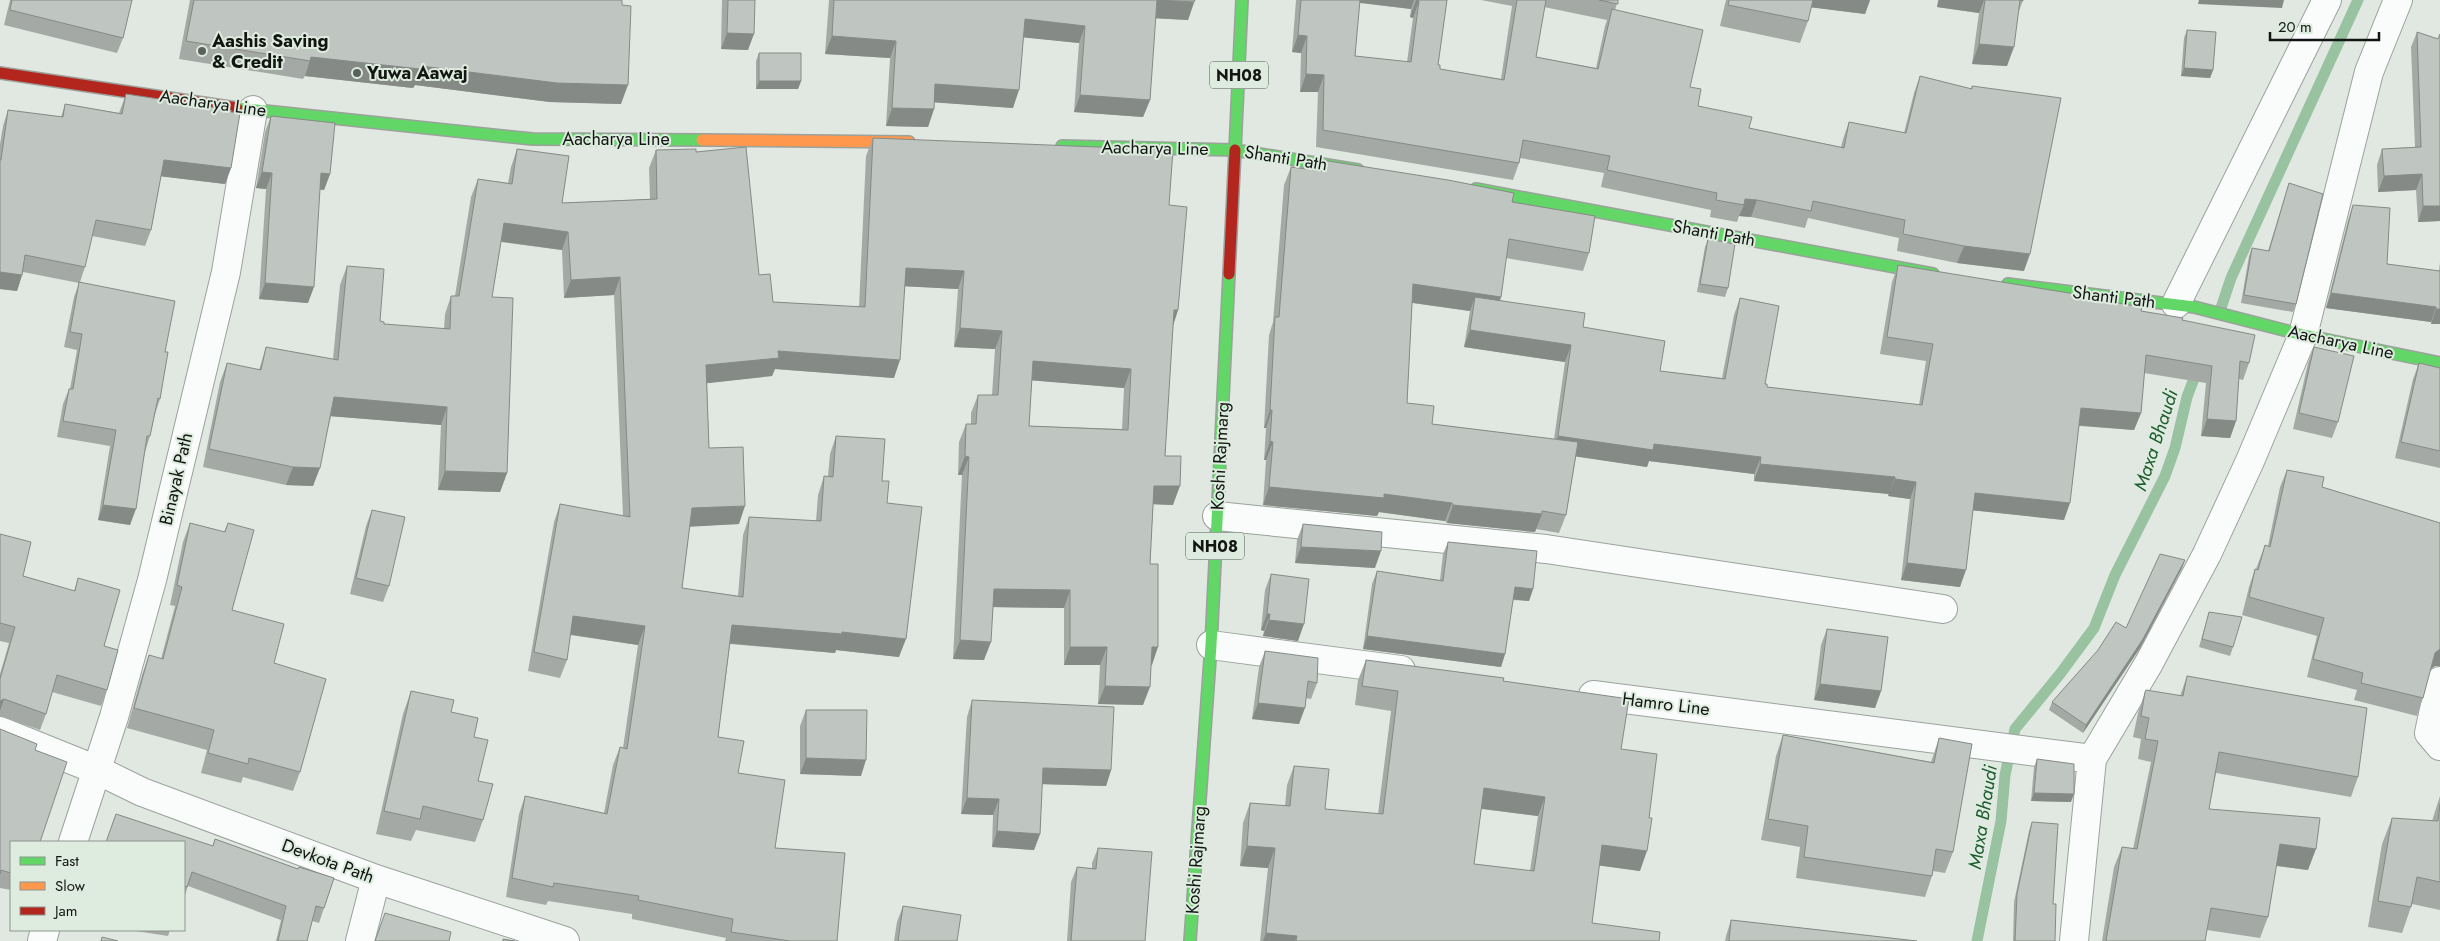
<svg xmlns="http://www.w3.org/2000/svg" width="2440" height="941" font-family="Jost,sans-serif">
<rect width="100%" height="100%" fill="#e1e8e2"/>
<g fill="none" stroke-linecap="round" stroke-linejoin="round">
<!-- stream -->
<path stroke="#98c2a0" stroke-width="11" d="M 2219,314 L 2231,278 L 2358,0
M 1977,941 L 2001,821 L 2005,775 L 2015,729 L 2060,674 L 2094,628 L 2115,575 L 2165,476 L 2175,448 L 2187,397 L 2198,368"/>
<!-- street casing -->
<g stroke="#9ca19c" stroke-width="30">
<path id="street" d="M 2176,304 L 2327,0
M 1217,516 L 1546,549 L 1943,609
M 1211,645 L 1401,670
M 2440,681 L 2429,733 L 2440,746
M 1593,695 L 2092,759
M 0,731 L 97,770 L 142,792 L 376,879 L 565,941
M 73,842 L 114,717 L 152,580 L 226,272 L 253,110
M 42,941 L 45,930
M 360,941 L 376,879
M 2074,941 L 2092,759 L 2149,663 L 2207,554 L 2250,461 L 2303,335 L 2369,72 L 2398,0"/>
</g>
<!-- fast casing -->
<g stroke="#9ca19c" stroke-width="14">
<path id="fast" d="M 237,108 L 532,139 L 702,140
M 1062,146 L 1235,150 L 1358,170
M 1235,150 L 1242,0
M 1476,189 L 1933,274
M 2008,284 L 2194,307 L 2303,335 L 2440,363
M 1190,941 L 1211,645 L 1229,274"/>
</g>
<!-- slow casing -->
<g stroke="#9ca19c" stroke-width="14">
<path id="slow" d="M 702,140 L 909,142"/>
</g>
<!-- jam casing -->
<g stroke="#9ca19c" stroke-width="14">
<path id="jam" d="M 0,73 L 237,108
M 1229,274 L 1235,150"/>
</g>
<!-- street -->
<use href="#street" stroke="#fafcfb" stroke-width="28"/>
<!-- fast -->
<use href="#fast" stroke="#63d668" stroke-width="11"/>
<!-- slow -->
<use href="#slow" stroke="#ff974d" stroke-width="11"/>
<!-- jam -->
<use href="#jam" stroke="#b3261e" stroke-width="11"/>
</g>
<!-- wall -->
<path fill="#a4a9a5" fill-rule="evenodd" d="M 10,0 L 132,0 L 123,38 L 117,53 L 4,25 Z
M 190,0 L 622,0 L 621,104 L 550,102 L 415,85 L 413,88 L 305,76 L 303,79 L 179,59 Z
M 722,0 L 755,0 L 748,50 L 721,49 Z
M 829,0 L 1195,0 L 1188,20 L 1155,18 L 1150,100 L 1143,117 L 1074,112 L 1079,43 L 1023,37 L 1013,108 L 934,102 L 934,109 L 928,127 L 886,126 L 890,58 L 825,54 Z
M 1296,0 L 1447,0 L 1438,65 L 1440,69 L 1501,79 L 1512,6 L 1481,0 L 1618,0 L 1615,10 L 1690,87 L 1698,106 L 1749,128 L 1841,147 L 1843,139 L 1849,122 L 1904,133 L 1914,93 L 1920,76 L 1971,89 L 1972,86 L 2024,271 L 1957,263 L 1897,251 L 1899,238 L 1808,218 L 1805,228 L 1751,217 L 1739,216 L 1737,222 L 1710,217 L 1711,210 L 1601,187 L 1604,173 L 1520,158 L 1519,163 L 1513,180 L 1316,147 L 1318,92 L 1300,92 L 1301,53 L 1292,52 ZM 1359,3 L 1411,9 L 1410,17 L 1413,18 L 1407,62 L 1355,56 ZM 1544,7 L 1607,20 L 1605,26 L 1596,68 L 1536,57 Z
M 1726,0 L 1870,0 L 1865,14 L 1811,7 L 1808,21 L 1800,43 L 1720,26 Z
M 1938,0 L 2023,0 L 2018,14 L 2007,66 L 1972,64 L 1979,13 L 1937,7 Z
M 2187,30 L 2213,70 L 2210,78 L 2181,76 L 2184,38 Z
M 2417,32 L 2438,39 L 2440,34 L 2440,221 L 2418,222 L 2416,190 L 2378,192 L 2377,165 L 2382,149 L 2415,147 L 2411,47 Z
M 759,53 L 801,81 L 798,89 L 756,89 L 756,61 Z
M 126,94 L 231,168 L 225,184 L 161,176 L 151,230 L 145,246 L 92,236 L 85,267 L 80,282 L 165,352 L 160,399 L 155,414 L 150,436 L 145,452 L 130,525 L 98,520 L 110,446 L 57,437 L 63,404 L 69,389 L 70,389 L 77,350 L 64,347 L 74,297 L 79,283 L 23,272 L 17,291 L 0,289 L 0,144 L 3,126 L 8,110 L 61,117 L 65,104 L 119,113 Z
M 271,116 L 330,174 L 324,190 L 320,189 L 308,303 L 259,299 L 266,189 L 256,188 L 265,132 Z
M 873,138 L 1169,205 L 1178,310 L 1173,325 L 1165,456 L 1173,505 L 1153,504 L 1150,564 L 1152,665 L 1151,665 L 1143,705 L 1098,704 L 1100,665 L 1064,665 L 1064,608 L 993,607 L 984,660 L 953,659 L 962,475 L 958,475 L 959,442 L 966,424 L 971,424 L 971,413 L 978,395 L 992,395 L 995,349 L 954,347 L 958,289 L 905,286 L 894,378 L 775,369 L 772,376 L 707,383 L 709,448 L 739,524 L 690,526 L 682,588 L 738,596 L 743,535 L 749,517 L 816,521 L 818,495 L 824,476 L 828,476 L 830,454 L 836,436 L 882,481 L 887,503 L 899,657 L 836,650 L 835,653 L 730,644 L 718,737 L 738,773 L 775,848 L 837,941 L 725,941 L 726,938 L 632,919 L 632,914 L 548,901 L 546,905 L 506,897 L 519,814 L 525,796 L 604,813 L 613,765 L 620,747 L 623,748 L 638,645 L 570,635 L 567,660 L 560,678 L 528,671 L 554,522 L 560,504 L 623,516 L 614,295 L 564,298 L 562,250 L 501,242 L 492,297 L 507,473 L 500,492 L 438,490 L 441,425 L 331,416 L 313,486 L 286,485 L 203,467 L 220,382 L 227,363 L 259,370 L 266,347 L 333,359 L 340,285 L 347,266 L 380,321 L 384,324 L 444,329 L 445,314 L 451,296 L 455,296 L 471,197 L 478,179 L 508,183 L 511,167 L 517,149 L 562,203 L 650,199 L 649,168 L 656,150 L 696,152 L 773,302 L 859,307 L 866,156 ZM 1032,380 L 1124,388 L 1122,429 L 1029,426 Z
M 1322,160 L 1512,202 L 1589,253 L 1583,271 L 1506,258 L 1501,297 L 1500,300 L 1583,327 L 1660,371 L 1722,378 L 1734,315 L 1740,298 L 1765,384 L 1767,387 L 1919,405 L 1926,361 L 1880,354 L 1892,282 L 1898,265 L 2075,296 L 2182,320 L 2249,363 L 2243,380 L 2239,379 L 2236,421 L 2230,438 L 2201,436 L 2206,383 L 2144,373 L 2141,413 L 2134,430 L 2079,426 L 2064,520 L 1973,510 L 1960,587 L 1901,580 L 1910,499 L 1888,496 L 1889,494 L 1754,481 L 1754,474 L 1649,461 L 1647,467 L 1576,456 L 1566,515 L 1559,533 L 1536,529 L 1535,532 L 1447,523 L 1445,521 L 1379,512 L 1377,516 L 1263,505 L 1266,460 L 1264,460 L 1266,428 L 1264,428 L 1269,335 L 1273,322 L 1284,185 L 1291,167 L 1318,171 ZM 1412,303 L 1470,311 L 1464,347 L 1565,362 L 1554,439 L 1432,424 L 1407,403 Z
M 2289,183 L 2296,304 L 2293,312 L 2241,303 L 2249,256 L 2252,248 L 2268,251 Z
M 2353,205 L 2387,264 L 2439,271 L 2440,262 L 2440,324 L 2431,324 L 2431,322 L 2326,308 L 2348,220 Z
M 1708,239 L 1728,288 L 1725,297 L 1697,292 L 1705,247 Z
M 2314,347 L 2338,422 L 2332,438 L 2293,429 L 2308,363 Z
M 2419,363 L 2440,368 L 2440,468 L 2395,458 L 2413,379 Z
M 2287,470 L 2322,487 L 2440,523 L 2440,666 L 2435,666 L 2430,669 L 2423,698 L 2417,716 L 2354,700 L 2357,690 L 2307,677 L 2317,636 L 2242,615 L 2249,587 L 2255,569 L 2256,569 L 2265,545 L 2268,546 L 2280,487 Z
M 372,510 L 389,586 L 383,602 L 350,594 L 366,526 Z
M 190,523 L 224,532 L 228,523 L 232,610 L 274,663 L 300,772 L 293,791 L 243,777 L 241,783 L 201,773 L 207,750 L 127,728 L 142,675 L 149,655 L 161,659 L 175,606 L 170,605 L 183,542 Z
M 1303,524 L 1375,568 L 1295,563 L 1297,540 Z
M 0,534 L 23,576 L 74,591 L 78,578 L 104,646 L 107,690 L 101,706 L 52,692 L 46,714 L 40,730 L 0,716 L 0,674 L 9,643 L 0,641 Z
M 1448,542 L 1533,589 L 1529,601 L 1513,600 L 1505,654 L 1501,667 L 1363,649 L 1372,584 L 1377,571 L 1440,580 L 1443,554 Z
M 2185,560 L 2182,568 L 2140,648 L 2083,733 L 2049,710 L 2052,702 L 2126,628 Z
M 1271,574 L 1298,641 L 1263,636 L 1264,631 L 1261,630 L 1265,590 Z
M 2209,612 L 2233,647 L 2230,656 L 2199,647 Z
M 1827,629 L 1881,691 L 1875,708 L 1814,700 L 1821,645 Z
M 1265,651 L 1317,683 L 1311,699 L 1306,698 L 1299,724 L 1252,719 L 1259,667 Z
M 1366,660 L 1503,681 L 1621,749 L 1640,871 L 1599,865 L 1592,923 L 1659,941 L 1260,941 L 1268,868 L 1240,866 L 1243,823 L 1250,803 L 1285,806 L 1287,785 L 1294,766 L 1325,809 L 1378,814 L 1391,711 L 1355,705 L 1358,680 ZM 1481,809 L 1538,816 L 1530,871 L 1474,864 Z
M 2187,676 L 2358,777 L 2351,797 L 2216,773 L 2209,809 L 2308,870 L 2276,866 L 2268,917 L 2260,938 L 2207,930 L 2205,941 L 2102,941 L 2114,867 L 2122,847 L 2133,849 L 2151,762 L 2138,759 L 2141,739 L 2133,737 L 2138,713 L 2145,692 L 2180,696 Z
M 411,691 L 451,712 L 474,737 L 483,820 L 475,842 L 416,830 L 411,841 L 376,834 L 403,714 Z
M 972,700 L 1111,770 L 1106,786 L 1042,784 L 1040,834 L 1034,850 L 992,847 L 993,815 L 961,814 L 967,717 Z
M 806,710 L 861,776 L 800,774 L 800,726 Z
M 0,729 L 11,842 L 11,890 L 0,888 Z
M 1783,735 L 1931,762 L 1939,738 L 1953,852 L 1945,873 L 1933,871 L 1932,876 L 1925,897 L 1796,878 L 1800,847 L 1761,840 L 1776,756 Z
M 2037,759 L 2071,802 L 2031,801 L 2034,767 Z
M 2440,796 L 2440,910 L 2412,904 L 2402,933 L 2368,927 L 2382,844 L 2392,818 L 2432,821 Z
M 116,814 L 213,846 L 215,839 L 298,869 L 299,867 L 334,878 L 319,923 L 312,921 L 307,941 L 276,941 L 281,920 L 188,886 L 184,898 L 184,842 L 106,842 Z
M 2032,822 L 2053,904 L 2055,941 L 2013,941 L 2014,902 L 2029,831 Z
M 1098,848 L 1145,941 L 1067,941 L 1071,882 L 1077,867 L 1092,869 L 1092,863 Z
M 903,906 L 957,941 L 894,941 L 897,922 Z
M 1731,920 L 1917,941 L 1725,941 L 1726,936 Z
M 136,930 L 170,930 L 168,936 L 136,931 Z"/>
<!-- shaded-wall -->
<path fill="#868a86" d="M 1157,0 L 1194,2 L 1188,20 L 1150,18 Z
M 1355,0 L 1414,0 L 1411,9 L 1355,2 Z
M 1416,0 L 1419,1 L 1413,18 L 1410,17 Z
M 1810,0 L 1870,0 L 1865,14 L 1808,7 Z
M 1939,0 L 1984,0 L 1979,13 L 1937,7 Z
M 2199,0 L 2284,0 L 2282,8 L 2198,4 Z
M 1025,19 L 1085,26 L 1079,43 L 1019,37 Z
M 727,33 L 754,34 L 748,50 L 721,49 Z
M 1298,35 L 1307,36 L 1301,53 L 1292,52 Z
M 832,36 L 896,41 L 890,58 L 825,54 Z
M 1979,44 L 2014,47 L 2007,66 L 1972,64 Z
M 311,57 L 421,66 L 628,85 L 621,104 L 550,102 L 415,85 L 413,88 L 305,76 Z
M 2184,68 L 2213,70 L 2210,78 L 2181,76 Z
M 1306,74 L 1324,75 L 1318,92 L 1300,92 Z
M 759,81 L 801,81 L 798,89 L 756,89 Z
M 935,84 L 1019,90 L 1013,108 L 929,102 Z
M 1080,95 L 1150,100 L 1143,117 L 1074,112 Z
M 892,108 L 934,109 L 928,127 L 886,126 Z
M 164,160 L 231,168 L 225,184 L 158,176 Z
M 262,172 L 272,173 L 266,189 L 256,188 Z
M 321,173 L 330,174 L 324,190 L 315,189 Z
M 2422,174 L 2416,190 L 2378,192 L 2384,176 Z
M 1745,199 L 1757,200 L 1751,217 L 1739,216 L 1744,205 Z
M 2423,206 L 2440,206 L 2440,221 L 2418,222 Z
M 504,223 L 568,232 L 562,250 L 497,241 Z
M 1964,246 L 2030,254 L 2024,271 L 1957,263 Z
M 906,268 L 964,271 L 958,289 L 899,286 Z
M 0,272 L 22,275 L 17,291 L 0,289 Z
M 620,277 L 614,295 L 564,298 L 571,280 Z
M 265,283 L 314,287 L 308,303 L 259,299 Z
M 1413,284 L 1501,297 L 1494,315 L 1475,297 L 1470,311 L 1407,302 Z
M 2331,293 L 2436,307 L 2431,322 L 2326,308 Z
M 2436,309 L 2440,309 L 2440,324 L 2431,324 Z
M 1174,310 L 1178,310 L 1172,329 Z
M 960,328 L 1002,331 L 995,349 L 954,347 Z
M 1470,330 L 1571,345 L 1565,362 L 1464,347 Z
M 778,351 L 900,360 L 894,378 L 775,369 L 772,376 L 700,384 L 706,365 Z
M 1033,361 L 1131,369 L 1124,388 L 1027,380 Z
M 334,397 L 447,407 L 441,425 L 328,416 Z
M 2081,408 L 2141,413 L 2134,430 L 2075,425 Z
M 1270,410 L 1272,410 L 1266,428 L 1264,428 Z
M 2207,419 L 2236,421 L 2230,438 L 2201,436 Z
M 1558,436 L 1654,444 L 1761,457 L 1754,474 L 1649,461 L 1647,467 L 1552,453 Z
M 1270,441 L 1273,442 L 1266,460 L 1264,460 Z
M 965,456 L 969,457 L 962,475 L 958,475 Z
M 1760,464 L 1895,477 L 1889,494 L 1754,481 Z
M 293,467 L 320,468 L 313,486 L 286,485 Z
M 445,471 L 507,473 L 500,492 L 438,490 Z
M 1895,479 L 1916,482 L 1910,499 L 1888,496 Z
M 1154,486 L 1180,486 L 1173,505 L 1147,504 Z
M 1269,487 L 1384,494 L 1452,503 L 1445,521 L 1379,512 L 1377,516 L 1263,505 Z
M 1975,493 L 2070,503 L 2064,520 L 1969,510 Z
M 103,505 L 136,509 L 130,525 L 98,520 Z
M 1453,505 L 1542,514 L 1535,532 L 1447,523 Z
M 745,506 L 739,524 L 686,527 L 692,508 Z
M 1301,547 L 1381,551 L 1375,568 L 1295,563 Z
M 2185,560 L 2182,568 L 2140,648 L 2083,733 L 2086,725 Z
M 1907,563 L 1966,570 L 1960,587 L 1901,580 Z
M 1515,587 L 1533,589 L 1529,601 L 1510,599 Z
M 994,589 L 1070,590 L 1064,608 L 987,607 Z
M 1267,614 L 1270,614 L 1264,631 L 1261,630 Z
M 573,616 L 645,626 L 638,645 L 567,634 Z
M 1269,620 L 1304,624 L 1298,641 L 1263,636 Z
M 732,625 L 842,632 L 906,639 L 899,657 L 836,650 L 835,653 L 726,643 Z
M 1367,636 L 1505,654 L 1501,667 L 1363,649 Z
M 960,640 L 991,642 L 984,660 L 953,659 Z
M 1070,647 L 1107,647 L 1100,665 L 1064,665 Z
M 1152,647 L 1158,647 L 1152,665 L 1145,665 Z
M 2440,649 L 2440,666 L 2435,666 L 2428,671 L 2435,653 Z
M 1820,684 L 1881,691 L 1875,708 L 1814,700 Z
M 1105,686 L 1150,687 L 1143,705 L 1098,704 Z
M 4,699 L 0,711 L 0,701 Z
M 1258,703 L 1305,708 L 1299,724 L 1252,719 Z
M 806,758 L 866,760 L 861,776 L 800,774 Z
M 1043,768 L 1111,770 L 1106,786 L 1037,784 Z
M 1484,788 L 1545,797 L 1538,816 L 1477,808 Z
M 2034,793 L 2074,794 L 2071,802 L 2031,801 Z
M 967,798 L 999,799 L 993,815 L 961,814 Z
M 997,831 L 1040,834 L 1034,850 L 992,847 Z
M 2280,844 L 2316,849 L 2308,870 L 2272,865 Z
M 1602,845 L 1647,851 L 1640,871 L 1595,865 Z
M 1247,846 L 1275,848 L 1268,868 L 1240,866 Z
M 1266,933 L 1297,936 L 1295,941 L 1263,941 Z"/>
<!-- building -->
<path fill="#bfc5c0" stroke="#868a86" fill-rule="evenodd" d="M 12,0 L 132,0 L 123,38 L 10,10 Z
M 194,0 L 622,0 L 622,5 L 631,6 L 628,85 L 557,83 L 421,66 L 420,69 L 311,57 L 310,61 L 186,41 Z
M 728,0 L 755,0 L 754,34 L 727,33 Z
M 834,0 L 1195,0 L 1194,2 L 1157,0 L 1150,100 L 1080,95 L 1085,26 L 1025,19 L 1019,90 L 935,84 L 934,109 L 892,108 L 896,41 L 832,36 Z
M 1301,0 L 1360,0 L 1355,56 L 1411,62 L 1419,1 L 1416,0 L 1447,0 L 1438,65 L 1440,65 L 1440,69 L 1504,80 L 1517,0 L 1546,0 L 1536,57 L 1598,69 L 1612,9 L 1703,30 L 1690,87 L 1701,89 L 1698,106 L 1752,117 L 1749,128 L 1844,148 L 1849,122 L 1906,133 L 1920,76 L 1972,89 L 1972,86 L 2061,98 L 2030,254 L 1964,246 L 1903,234 L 1905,220 L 1813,201 L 1811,211 L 1757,200 L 1745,199 L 1744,205 L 1716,200 L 1717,193 L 1607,170 L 1610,156 L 1523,140 L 1519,163 L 1323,130 L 1324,75 L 1306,74 L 1307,36 L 1298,35 Z
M 1599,0 L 1618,0 L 1618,4 Z
M 1729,0 L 1813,0 L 1808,21 L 1728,5 Z
M 1985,0 L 2023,0 L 2023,1 L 2020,0 L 2014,47 L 1979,44 Z
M 2187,30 L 2216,32 L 2213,70 L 2184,68 Z
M 2417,32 L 2438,39 L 2440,34 L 2440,206 L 2423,206 L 2422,174 L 2384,176 L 2382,149 L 2421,147 Z
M 759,53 L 801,53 L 801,81 L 759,81 Z
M 126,94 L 231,110 L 231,112 L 240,113 L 231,168 L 164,160 L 151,230 L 96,220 L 85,267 L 25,255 L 22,275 L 0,272 L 0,160 L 1,160 L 8,110 L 63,117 L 65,104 L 122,114 Z
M 271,116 L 335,123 L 330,174 L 321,173 L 314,287 L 265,283 L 272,173 L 262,172 Z
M 873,138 L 1173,150 L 1169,205 L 1187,207 L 1178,310 L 1174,310 L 1165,456 L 1181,456 L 1180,486 L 1154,486 L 1150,564 L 1158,564 L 1158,647 L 1152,647 L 1150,687 L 1105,686 L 1107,647 L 1070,647 L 1070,590 L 994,589 L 991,642 L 960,640 L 969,457 L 965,456 L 966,424 L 976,424 L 978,395 L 998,395 L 1002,331 L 960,328 L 964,271 L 906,268 L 900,360 L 778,351 L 779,358 L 706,365 L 709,448 L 743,447 L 745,506 L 692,508 L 682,588 L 743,597 L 749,517 L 821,521 L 824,476 L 833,477 L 836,436 L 885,439 L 882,481 L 889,481 L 887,503 L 922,507 L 906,639 L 842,632 L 842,634 L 732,625 L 718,737 L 744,741 L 738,773 L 785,780 L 775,848 L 845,853 L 837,941 L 790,941 L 731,932 L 733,919 L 638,900 L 639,896 L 554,883 L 553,887 L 512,878 L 525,796 L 607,814 L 620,747 L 627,749 L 645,626 L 573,616 L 567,660 L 534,652 L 560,504 L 630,517 L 620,277 L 571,280 L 568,232 L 504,223 L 492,297 L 513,298 L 507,473 L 445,471 L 447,407 L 334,397 L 320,468 L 293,467 L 209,449 L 227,363 L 261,370 L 266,347 L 338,360 L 347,266 L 384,269 L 380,321 L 384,322 L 384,324 L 450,329 L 451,296 L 459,296 L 478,179 L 512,184 L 517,149 L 569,156 L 562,203 L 657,199 L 656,150 L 696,149 L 696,152 L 746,147 L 759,275 L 770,274 L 773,302 L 865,307 ZM 1033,361 L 1131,369 L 1128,430 L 1029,426 Z
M 1322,160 L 1448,180 L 1514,193 L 1512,202 L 1595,216 L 1589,253 L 1509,239 L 1501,297 L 1413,284 L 1407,403 L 1434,406 L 1432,424 L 1578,442 L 1566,515 L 1542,511 L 1542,514 L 1453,505 L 1452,503 L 1384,494 L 1384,498 L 1269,487 L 1273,442 L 1270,441 L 1272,410 L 1270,410 L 1275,317 L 1279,317 L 1291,167 L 1322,171 Z
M 2289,183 L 2323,194 L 2296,304 L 2244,295 L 2252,248 L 2269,251 Z
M 2353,205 L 2390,208 L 2387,264 L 2440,271 L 2440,309 L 2436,309 L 2436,307 L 2331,293 Z
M 1708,239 L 1735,244 L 1728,288 L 1700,284 Z
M 1898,265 L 2075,294 L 2075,296 L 2142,307 L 2141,311 L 2183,318 L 2182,320 L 2255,335 L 2249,363 L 2240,361 L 2236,421 L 2207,419 L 2212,366 L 2146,355 L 2141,413 L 2081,408 L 2070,503 L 1975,493 L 1966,570 L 1907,563 L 1916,482 L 1895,479 L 1895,477 L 1760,464 L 1761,457 L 1654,444 L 1653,450 L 1558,436 L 1571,345 L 1470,330 L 1475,297 L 1585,313 L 1583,327 L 1665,341 L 1660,371 L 1725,379 L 1740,298 L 1779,306 L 1765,384 L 1767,384 L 1767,387 L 1922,405 L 1933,344 L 1887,337 Z
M 79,282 L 175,301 L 165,352 L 168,352 L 160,399 L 158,398 L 150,436 L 147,436 L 136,509 L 103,505 L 116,430 L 63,421 L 69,389 L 73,389 L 82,334 L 70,332 Z
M 2314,347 L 2354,356 L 2338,422 L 2299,413 Z
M 2419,363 L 2440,368 L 2440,451 L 2401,442 Z
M 2287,470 L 2324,477 L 2322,487 L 2440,523 L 2440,649 L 2435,653 L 2423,698 L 2361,683 L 2363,673 L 2313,659 L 2324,618 L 2249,597 L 2255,569 L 2258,570 L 2265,545 L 2270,547 Z
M 372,510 L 405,517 L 389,586 L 356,578 Z
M 190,523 L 225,532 L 228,523 L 254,530 L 232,610 L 284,624 L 274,663 L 326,679 L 300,772 L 249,758 L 248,764 L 208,753 L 214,730 L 134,708 L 149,655 L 163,659 L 182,587 L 177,585 Z
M 1303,524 L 1382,532 L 1381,551 L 1301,547 Z
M 0,534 L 31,542 L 23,576 L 75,591 L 78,578 L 120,590 L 104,646 L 118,650 L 107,690 L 57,675 L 46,714 L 4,699 L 0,701 L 0,679 L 15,627 L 0,623 Z
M 1448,542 L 1537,551 L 1533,589 L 1515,587 L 1505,654 L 1367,636 L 1377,571 L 1443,581 Z
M 2160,554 L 2185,560 L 2143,639 L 2086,725 L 2052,702 L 2098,650 L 2116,622 L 2126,628 Z
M 1271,574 L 1309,579 L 1304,624 L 1269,620 L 1270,614 L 1267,614 Z
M 2209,612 L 2242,617 L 2233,647 L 2202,639 Z
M 1827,629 L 1888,637 L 1881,691 L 1820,684 Z
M 1265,651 L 1318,658 L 1317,683 L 1308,681 L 1305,708 L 1258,703 Z
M 1366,660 L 1504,678 L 1503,681 L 1629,699 L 1621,749 L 1657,754 L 1649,818 L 1652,818 L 1647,851 L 1602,845 L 1592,923 L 1660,932 L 1659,941 L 1296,941 L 1297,936 L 1266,933 L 1275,848 L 1247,846 L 1250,803 L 1290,806 L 1294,766 L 1329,769 L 1325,809 L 1383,814 L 1398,691 L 1362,686 ZM 1484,788 L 1545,797 L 1534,871 L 1474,864 Z
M 2187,676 L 2367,708 L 2358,777 L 2219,752 L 2209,809 L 2320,818 L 2316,849 L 2280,844 L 2268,917 L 2211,908 L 2205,941 L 2106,941 L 2122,847 L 2137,849 L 2158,741 L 2145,739 L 2149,718 L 2141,716 L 2145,692 L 2146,690 L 2183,696 Z
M 411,691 L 454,700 L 451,712 L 478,718 L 474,737 L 488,740 L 478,781 L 493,784 L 483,820 L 423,806 L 420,819 L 384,811 Z
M 972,700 L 1114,707 L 1111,770 L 1043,768 L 1040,834 L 997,831 L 999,799 L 967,798 Z
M 806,710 L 867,710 L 866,760 L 806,758 Z
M 0,729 L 37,744 L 35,750 L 67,762 L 40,842 L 11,842 L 11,873 L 1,870 L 0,874 Z
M 1783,735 L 1934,763 L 1939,738 L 1972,744 L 1953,852 L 1936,849 L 1932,876 L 1804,857 L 1808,826 L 1768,819 Z
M 2037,759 L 2074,764 L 2074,794 L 2034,793 Z
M 2440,804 L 2440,882 L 2417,877 L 2411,907 L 2378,901 L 2392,818 L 2438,821 Z
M 116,814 L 213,846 L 215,839 L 298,869 L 299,867 L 334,878 L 324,908 L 316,906 L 307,941 L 278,941 L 286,906 L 192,872 L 187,887 L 184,886 L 184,842 L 106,842 Z
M 2032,822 L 2058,824 L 2053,904 L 2056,904 L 2055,941 L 2015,941 L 2017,894 Z
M 1098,848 L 1152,852 L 1145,941 L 1071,941 L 1077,867 L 1096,869 Z
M 903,906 L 961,915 L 957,941 L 898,941 Z
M 385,913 L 451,932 L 449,941 L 375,941 Z
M 1731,920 L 1917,941 L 1729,941 Z
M 102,937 L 118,941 L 101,941 Z
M 503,939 L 515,941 L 503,941 Z"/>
<!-- markers -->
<g fill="#5a605b" stroke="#deebdf" stroke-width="2">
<circle cx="202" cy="51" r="5"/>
<circle cx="357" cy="73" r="5"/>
</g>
<g text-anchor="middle" stroke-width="4" stroke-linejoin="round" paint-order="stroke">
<!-- shield labels -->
<g fill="#deebdf" stroke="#4f5650" stroke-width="1">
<rect x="1210" y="61.5" width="58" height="27" rx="4"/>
<rect x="1186" y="532.5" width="58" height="27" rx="4"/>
</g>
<g font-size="16" font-weight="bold" fill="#121612">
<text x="1239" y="81">NH08</text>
<text x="1215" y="552">NH08</text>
</g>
<!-- poi labels -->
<g font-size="18" font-weight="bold" fill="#121612" stroke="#deebdf" text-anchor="start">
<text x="212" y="47">Aashis Saving<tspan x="212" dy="21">&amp; Credit</tspan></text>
<text x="367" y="79">Yuwa Aawaj</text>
</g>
<!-- street labels -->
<g font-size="18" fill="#121612" stroke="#deebdf">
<text transform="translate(213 103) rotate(8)" y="6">Aacharya Line</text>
<text x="616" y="145">Aacharya Line</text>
<text transform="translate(1155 148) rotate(1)" y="6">Aacharya Line</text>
<text transform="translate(1286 158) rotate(9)" y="6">Shanti Path</text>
<text transform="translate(1714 233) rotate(10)" y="6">Shanti Path</text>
<text transform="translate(2114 297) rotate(7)" y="6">Shanti Path</text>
<text transform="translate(2341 342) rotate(12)" y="6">Aacharya Line</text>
<text transform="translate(1220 456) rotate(-87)" y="6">Koshi Rajmarg</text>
<text transform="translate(176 479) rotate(-77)" y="6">Binayak Path</text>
<text transform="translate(1666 704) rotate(7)" y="6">Hamro Line</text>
<text transform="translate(1196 860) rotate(-86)" y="6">Koshi Rajmarg</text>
<text transform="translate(328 861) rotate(20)" y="6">Devkota Path</text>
</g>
<!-- water labels -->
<g font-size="19" font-style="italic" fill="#1e5b2f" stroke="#deebdf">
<text transform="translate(2155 440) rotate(-72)" y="7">Maxa Bhaudi</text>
<text transform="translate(1982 817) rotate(-81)" y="7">Maxa Bhaudi</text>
</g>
</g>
<!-- legend -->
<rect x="10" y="841" width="175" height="90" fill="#deebdf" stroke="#8c968d"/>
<rect x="20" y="857" width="25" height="8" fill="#63d668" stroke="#8c968d"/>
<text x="55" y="866" font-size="15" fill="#121612">Fast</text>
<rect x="20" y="882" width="25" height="8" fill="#ff974d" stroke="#8c968d"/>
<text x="55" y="891" font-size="15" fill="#121612">Slow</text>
<rect x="20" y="907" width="25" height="8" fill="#b3261e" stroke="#8c968d"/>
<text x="55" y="916" font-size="15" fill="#121612">Jam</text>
<!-- scale -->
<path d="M2270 32v8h109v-8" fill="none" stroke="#121612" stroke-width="2.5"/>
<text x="2278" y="32" font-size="15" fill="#121612" stroke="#deebdf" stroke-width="4" paint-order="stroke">20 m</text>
</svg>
